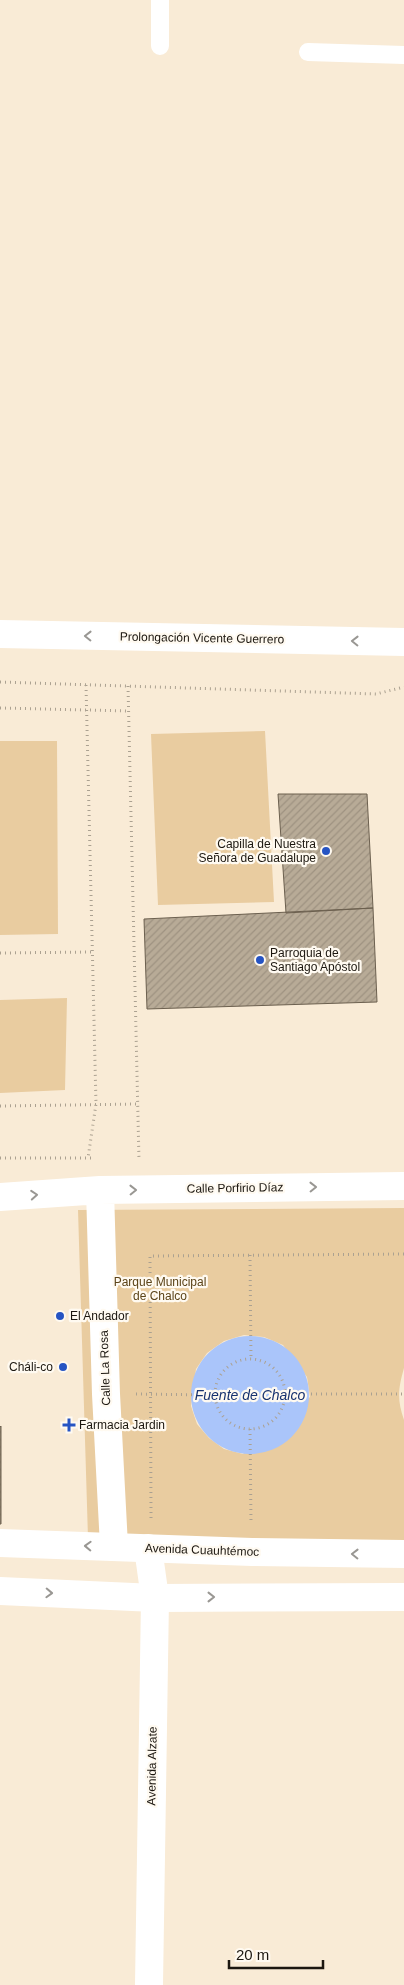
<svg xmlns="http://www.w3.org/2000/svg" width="404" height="1985" font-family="Helvetica,sans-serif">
<defs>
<pattern id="building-hatch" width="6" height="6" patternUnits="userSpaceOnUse" patternTransform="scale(1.25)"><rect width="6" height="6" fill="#b8ab97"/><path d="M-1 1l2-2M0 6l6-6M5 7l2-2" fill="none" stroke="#9e9281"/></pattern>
</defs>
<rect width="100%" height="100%" fill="#f9ebd6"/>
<!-- green -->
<path fill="#e9cca0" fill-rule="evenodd" d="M 265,731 L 274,902 L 158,905 L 151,734 Z
M 0,741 L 57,741 L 58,934 L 0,935 Z
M 67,998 L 65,1090 L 0,1093 L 0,1000 Z
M 404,1208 L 404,1368 C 398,1389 397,1400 404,1420 L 404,1543 L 88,1538 L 78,1210 ZM 244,1335 L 264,1337 L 283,1345 L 307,1377 L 310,1397 L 243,1454 L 224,1449 L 209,1438 L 197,1424 L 191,1406 L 196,1369 L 207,1353 L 224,1341 Z"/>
<!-- water -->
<path fill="#aac5fa" d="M191 1395a59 59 0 1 1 118 0a59 59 0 1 1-118 0Z"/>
<!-- building -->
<path fill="url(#building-hatch)" stroke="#6c604f" d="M 278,794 L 367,794 L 373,908 L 286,913 Z
M 373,908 L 377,1002 L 147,1009 L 144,919 Z
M 1,1426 L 1,1524 L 0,1524 L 0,1427 Z"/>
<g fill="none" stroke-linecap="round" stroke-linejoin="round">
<!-- path -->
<path stroke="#aba191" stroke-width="3" stroke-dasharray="1 4" stroke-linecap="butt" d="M 0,682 L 376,694 L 404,687
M 86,685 L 96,1104 L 88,1158
M 128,686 L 139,1160
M 0,708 L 129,711
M 0,953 L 92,952
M 0,1106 L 138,1104
M 0,1158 L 94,1158
M 250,1255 L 251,1359
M215 1394a35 35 0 1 1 70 0a35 35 0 1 1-70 0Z
M 136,1394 L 215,1395
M 286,1394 L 404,1394
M 250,1429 L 251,1523
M 151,1518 L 150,1256 L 404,1254"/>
<!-- lane -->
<path stroke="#fff" stroke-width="18" d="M 160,0 L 160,46
M 308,52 L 404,55"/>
<!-- street -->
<path stroke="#fff" stroke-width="28" d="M 0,634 L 404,642
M 100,1190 L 106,1394 L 114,1546
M 0,1197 L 100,1190 L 404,1186
M 148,1548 L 155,1598 L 149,1985"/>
<!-- secondary -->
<path stroke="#fff" stroke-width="28" d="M 0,1543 L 252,1552 L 404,1554
M 0,1591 L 155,1598 L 404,1597"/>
</g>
<!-- one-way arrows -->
<defs><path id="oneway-chevron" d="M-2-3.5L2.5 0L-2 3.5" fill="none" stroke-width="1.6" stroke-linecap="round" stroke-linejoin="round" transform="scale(1.25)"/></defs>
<g stroke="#999793">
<use href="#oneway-chevron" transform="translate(88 636) rotate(-179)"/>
<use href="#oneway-chevron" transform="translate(355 641) rotate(-179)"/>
<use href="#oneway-chevron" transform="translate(313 1187) rotate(-1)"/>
<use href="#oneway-chevron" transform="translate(133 1190) rotate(-1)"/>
<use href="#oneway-chevron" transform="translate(34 1195) rotate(-4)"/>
<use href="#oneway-chevron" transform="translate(88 1546) rotate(-178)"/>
<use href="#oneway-chevron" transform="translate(355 1554) rotate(-179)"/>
<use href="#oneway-chevron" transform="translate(49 1593) rotate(2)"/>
<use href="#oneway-chevron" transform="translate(211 1597)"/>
</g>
<!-- markers -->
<g fill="#2654c3" stroke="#fffaf1" stroke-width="2">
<circle cx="326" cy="851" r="5"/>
<circle cx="260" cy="960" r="5"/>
<circle cx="60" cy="1316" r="5"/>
<circle cx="63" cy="1367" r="5"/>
<path d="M66.5 1417.5h5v5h5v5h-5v5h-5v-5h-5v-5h5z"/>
</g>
<g text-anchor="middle" stroke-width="4.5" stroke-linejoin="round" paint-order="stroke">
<!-- street labels -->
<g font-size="12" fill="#1c1710" stroke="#fffaf1">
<text transform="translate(202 638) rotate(1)" y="4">Prolongación Vicente Guerrero</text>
<text transform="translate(235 1188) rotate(-1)" y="4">Calle Porfirio Díaz</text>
<text transform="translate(105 1368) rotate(-92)" y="4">Calle La Rosa</text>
<text transform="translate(202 1550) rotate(2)" y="4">Avenida Cuauhtémoc</text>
<text transform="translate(152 1766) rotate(-89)" y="4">Avenida Alzate</text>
</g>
<!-- poi labels -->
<g font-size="12" fill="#1c1710" stroke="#fffaf1" text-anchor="start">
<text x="316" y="848" text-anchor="end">Capilla de Nuestra<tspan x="316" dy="14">Señora de Guadalupe</tspan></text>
<text x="270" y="957">Parroquia de<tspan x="270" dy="14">Santiago Apóstol</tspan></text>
<text x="70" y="1320">El Andador</text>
<text x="53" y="1371" text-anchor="end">Cháli-co</text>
<text x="79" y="1429">Farmacia Jardin</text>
</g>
<!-- park labels -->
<g font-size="12" fill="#5c4419" stroke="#fffaf1">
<text x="160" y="1286">Parque Municipal<tspan x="160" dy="14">de Chalco</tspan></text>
</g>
<!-- water labels -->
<g font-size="14" font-style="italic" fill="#17326f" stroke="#fffaf1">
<text x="250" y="1400">Fuente de Chalco</text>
</g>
</g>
<!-- scale -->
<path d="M229 1960v8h94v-8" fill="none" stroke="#1c1710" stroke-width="2.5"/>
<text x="236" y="1960" font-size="15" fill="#1c1710" stroke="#fffaf1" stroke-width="4" paint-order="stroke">20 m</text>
</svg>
